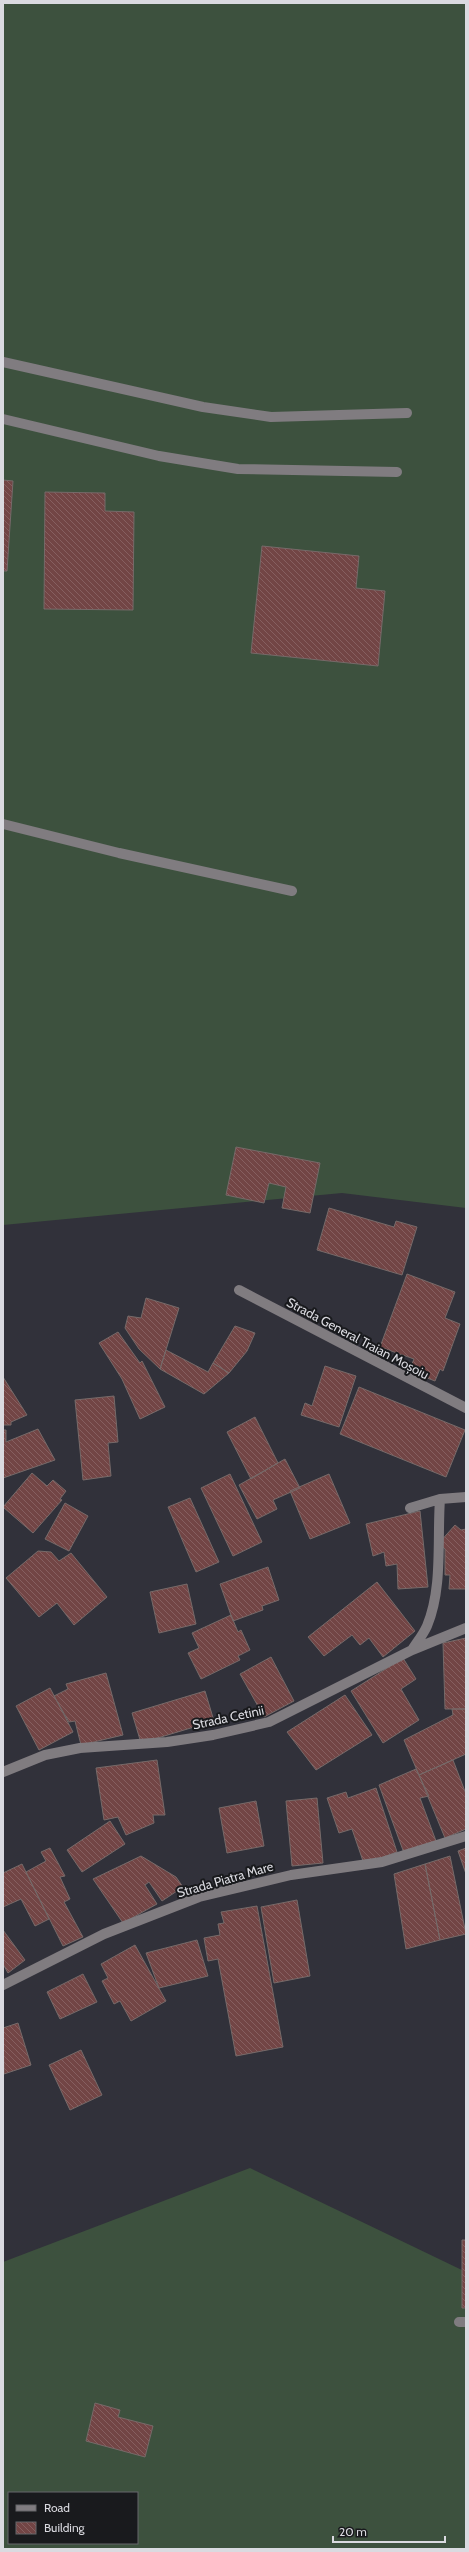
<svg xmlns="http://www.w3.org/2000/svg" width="469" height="2552" font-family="Cabin,sans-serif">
<defs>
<pattern id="building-back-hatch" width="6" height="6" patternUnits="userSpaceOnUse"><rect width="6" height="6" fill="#724545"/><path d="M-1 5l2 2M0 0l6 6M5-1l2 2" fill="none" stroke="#865f60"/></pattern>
</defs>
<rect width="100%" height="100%" fill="#31313a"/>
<!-- grass -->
<path fill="#3d513e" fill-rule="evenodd" d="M 3,3 L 466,3 L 466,1208 L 342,1193 L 3,1225 Z
M 250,2168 L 466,2272 L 466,2549 L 3,2549 L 3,2262 ZM 9,2493 L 137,2493 L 137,2543 L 9,2543 Z"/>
<!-- building -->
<path fill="url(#building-back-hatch)" stroke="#766a69" d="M 3,480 L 13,481 L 7,571 L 3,571 Z
M 45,492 L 105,493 L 105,511 L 134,512 L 133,610 L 44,609 Z
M 262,546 L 359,556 L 356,588 L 385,591 L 378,666 L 251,653 Z
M 236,1147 L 320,1163 L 310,1213 L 282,1208 L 286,1187 L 269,1183 L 264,1203 L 226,1195 Z
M 329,1208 L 394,1227 L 396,1221 L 417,1227 L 402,1275 L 317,1250 Z
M 407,1274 L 455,1292 L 445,1318 L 460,1324 L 443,1371 L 440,1369 L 435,1381 L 409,1371 L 414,1359 L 380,1347 Z
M 146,1298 L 179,1308 L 160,1369 L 139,1349 L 125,1328 L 128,1316 L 141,1318 Z
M 235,1326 L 255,1333 L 247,1351 L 229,1373 L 213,1363 Z
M 118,1332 L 140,1363 L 142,1361 L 165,1407 L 140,1419 L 122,1379 L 99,1343 Z
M 166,1350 L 208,1372 L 213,1363 L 229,1373 L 204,1394 L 160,1369 Z
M 325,1366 L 356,1376 L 339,1427 L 301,1415 L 305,1403 L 312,1406 Z
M 3,1377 L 27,1415 L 11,1422 L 11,1425 L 3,1425 Z
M 359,1387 L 465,1430 L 446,1477 L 340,1434 Z
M 114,1396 L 118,1442 L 108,1443 L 111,1476 L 83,1480 L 75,1400 Z
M 255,1417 L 278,1463 L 251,1479 L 227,1432 Z
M 38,1429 L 55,1460 L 3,1478 L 3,1430 L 6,1430 L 6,1442 Z
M 285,1459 L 300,1488 L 273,1500 L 277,1509 L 257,1519 L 239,1485 Z
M 32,1473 L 47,1486 L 53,1480 L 66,1491 L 60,1499 L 62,1500 L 33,1533 L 3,1507 Z
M 230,1474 L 262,1542 L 233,1556 L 201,1488 Z
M 329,1474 L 350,1523 L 310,1539 L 290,1491 Z
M 190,1498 L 219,1562 L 196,1572 L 168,1507 Z
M 65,1503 L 88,1516 L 69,1551 L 45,1539 Z
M 420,1511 L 428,1587 L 398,1589 L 397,1564 L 386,1566 L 384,1552 L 373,1556 L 366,1524 Z
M 455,1525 L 461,1530 L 466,1529 L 466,1589 L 449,1589 L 450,1575 L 445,1575 L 445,1549 L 439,1543 Z
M 38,1551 L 51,1552 L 59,1561 L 71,1553 L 107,1597 L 74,1625 L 57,1603 L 39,1617 L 6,1578 Z
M 268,1567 L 279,1600 L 262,1606 L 263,1610 L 233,1621 L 220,1584 Z
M 377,1582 L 415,1631 L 383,1657 L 369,1638 L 360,1645 L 352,1635 L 324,1656 L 308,1637 Z
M 187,1584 L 196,1624 L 159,1633 L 150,1592 Z
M 231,1615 L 238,1632 L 241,1630 L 250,1650 L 238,1656 L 240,1660 L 201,1679 L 188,1653 L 199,1648 L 192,1633 Z
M 466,1638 L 466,1709 L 445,1709 L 443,1643 Z
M 271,1657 L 294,1701 L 264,1717 L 240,1674 Z
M 403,1658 L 416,1679 L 401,1689 L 419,1720 L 383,1743 L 351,1691 Z
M 106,1673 L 123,1735 L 81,1745 L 75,1721 L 69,1722 L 54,1696 L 68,1689 L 66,1684 Z
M 50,1688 L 73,1732 L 39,1750 L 16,1706 Z
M 205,1691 L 214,1721 L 141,1743 L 132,1713 Z
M 345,1695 L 372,1735 L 316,1770 L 287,1732 Z
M 452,1709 L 466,1709 L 466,1754 L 419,1775 L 404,1740 L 453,1715 Z
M 157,1760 L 165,1815 L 153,1815 L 154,1823 L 126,1835 L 118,1817 L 104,1820 L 96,1768 Z
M 453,1760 L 466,1794 L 466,1829 L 445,1838 L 419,1775 Z
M 416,1769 L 429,1796 L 420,1798 L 436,1841 L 404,1853 L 379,1785 Z
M 376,1788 L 397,1852 L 364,1864 L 352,1829 L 339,1833 L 327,1798 L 346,1792 L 348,1798 Z
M 317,1798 L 323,1863 L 292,1866 L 286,1801 Z
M 256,1801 L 264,1846 L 227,1853 L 219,1808 Z
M 110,1821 L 125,1844 L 82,1872 L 67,1850 Z
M 50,1848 L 65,1876 L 60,1877 L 70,1899 L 64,1902 L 83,1937 L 63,1946 L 26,1872 L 46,1861 L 41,1852 Z
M 466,1848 L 466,1874 L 458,1851 Z
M 141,1856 L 176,1877 L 183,1887 L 162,1901 L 149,1882 L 145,1885 L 157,1904 L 123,1923 L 93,1879 Z
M 450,1856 L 466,1934 L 440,1940 L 425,1864 Z
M 22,1864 L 49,1919 L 35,1926 L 21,1899 L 3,1907 L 3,1873 Z
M 425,1864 L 440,1940 L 406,1949 L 394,1874 Z
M 297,1900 L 310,1976 L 274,1983 L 261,1907 Z
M 257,1906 L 283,2047 L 236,2056 L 218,1959 L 208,1961 L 204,1938 L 220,1935 L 218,1924 L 224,1923 L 221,1912 Z
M 3,1930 L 25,1960 L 8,1973 L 3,1964 Z
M 197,1940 L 208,1976 L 159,1988 L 146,1953 Z
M 135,1945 L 166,2001 L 131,2021 L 120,2001 L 114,2004 L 102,1981 L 108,1978 L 101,1964 Z
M 83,1974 L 97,2002 L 60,2019 L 47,1992 Z
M 18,2023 L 31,2065 L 4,2074 L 3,2028 Z
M 81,2050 L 102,2095 L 70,2110 L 49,2065 Z
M 462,2240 L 466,2240 L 466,2308 L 462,2308 Z
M 95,2403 L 120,2410 L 118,2417 L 153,2426 L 145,2457 L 86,2441 Z"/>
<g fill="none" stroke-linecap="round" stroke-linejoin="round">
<!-- minor -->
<path stroke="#807c80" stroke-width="10" d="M 3,362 L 203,407 L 271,417 L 407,413
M 3,419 L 159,456 L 238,469 L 397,472
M 3,824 L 119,853 L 292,891
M 239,1290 L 466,1408
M 410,1508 L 440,1499 L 466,1497
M 412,1650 C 417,1642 423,1635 427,1626 C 443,1588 437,1540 440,1499
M 3,1772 L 45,1755 L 80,1748 L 167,1742 L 213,1735 L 269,1722 L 412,1650 L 466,1628
M 3,1985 L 104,1934 L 199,1897 L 291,1875 L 382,1862 L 466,1836
M 459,2322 L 466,2322"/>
</g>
<g text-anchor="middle" stroke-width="4" stroke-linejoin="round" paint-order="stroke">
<!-- street labels -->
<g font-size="13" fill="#dadae0" stroke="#191a1d">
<text transform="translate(358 1338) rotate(28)" y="5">Strada General Traian Moșoiu</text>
<text transform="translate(228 1717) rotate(-12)" y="5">Strada Cetinii</text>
<text transform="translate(225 1879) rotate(-16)" y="5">Strada Piatra Mare</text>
</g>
</g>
<!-- border -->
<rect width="469" height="2552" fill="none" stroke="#dadae0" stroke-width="8"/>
<!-- legend -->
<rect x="8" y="2492" width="130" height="52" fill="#191a1d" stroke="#66676b"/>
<rect x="16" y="2505" width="20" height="6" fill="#807c80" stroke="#66676b"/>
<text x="44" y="2512" font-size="12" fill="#dadae0">Road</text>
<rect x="16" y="2522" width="20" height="12" fill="url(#building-back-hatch)" stroke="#66676b"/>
<text x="44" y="2532" font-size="12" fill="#dadae0">Building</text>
<!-- scale -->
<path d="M333 2536v6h112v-6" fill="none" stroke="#dadae0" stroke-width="2"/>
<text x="339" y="2536" font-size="12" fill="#dadae0" stroke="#191a1d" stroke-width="3" paint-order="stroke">20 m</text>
</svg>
